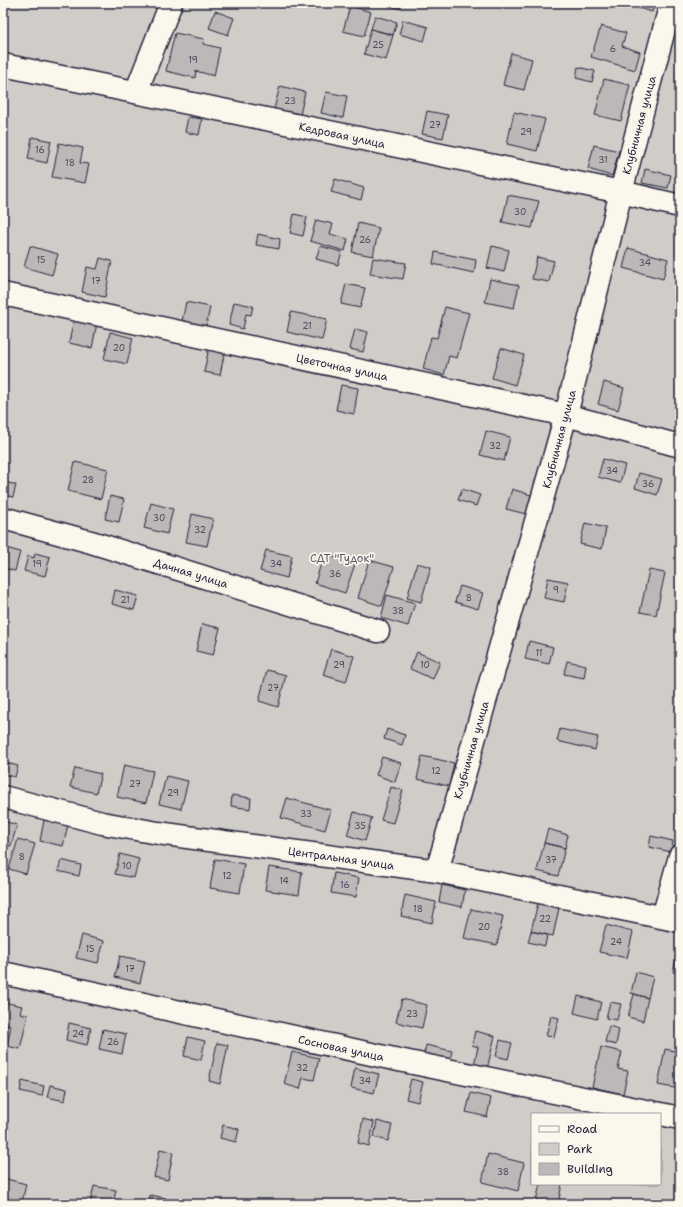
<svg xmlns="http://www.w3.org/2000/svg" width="683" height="1207" font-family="'Shantell Sans',sans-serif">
<rect width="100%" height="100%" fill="#eeeae2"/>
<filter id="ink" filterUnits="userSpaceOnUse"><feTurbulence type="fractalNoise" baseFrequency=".025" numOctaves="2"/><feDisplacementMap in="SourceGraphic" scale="8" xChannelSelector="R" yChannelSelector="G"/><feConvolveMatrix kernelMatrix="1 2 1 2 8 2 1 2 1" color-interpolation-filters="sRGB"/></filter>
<g filter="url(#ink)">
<!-- green -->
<path fill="#d0cdc9" stroke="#797882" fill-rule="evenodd" d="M 3,3 L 680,3 L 680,1204 L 3,1204 ZM 532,1114 L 660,1114 L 660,1184 L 532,1184 Z"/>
<!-- building -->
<path fill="#bcb8b8" stroke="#22223b" d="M 382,3 L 402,3 L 400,9 Z
M 602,3 L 623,3 L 622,8 Z
M 632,3 L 655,3 L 652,12 L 632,6 Z
M 350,6 L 371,12 L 364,36 L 343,31 Z
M 215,11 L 234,18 L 228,35 L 209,28 Z
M 375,16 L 397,22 L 393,35 L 371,29 Z
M 403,20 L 428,27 L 424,41 L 399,34 Z
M 601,26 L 626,33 L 622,46 L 640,52 L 635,70 L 591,57 Z
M 371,29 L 393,35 L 386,60 L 364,54 Z
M 175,33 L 204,39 L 203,44 L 220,48 L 214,76 L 196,71 L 195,78 L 166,71 Z
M 511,53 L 532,59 L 524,90 L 503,85 Z
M 578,67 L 595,71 L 592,82 L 576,78 Z
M 604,79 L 630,85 L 621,121 L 595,115 Z
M 280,86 L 305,92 L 300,115 L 274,109 Z
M 326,92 L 347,96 L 343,118 L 321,113 Z
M 427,111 L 448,115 L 443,138 L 422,134 Z
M 514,112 L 545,119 L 537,151 L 507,144 Z
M 188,117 L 202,119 L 199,135 L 185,132 Z
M 32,137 L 51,141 L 47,163 L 28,159 Z
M 59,143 L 83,148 L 80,163 L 89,164 L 85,183 L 52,177 Z
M 594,145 L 619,151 L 612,176 L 588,169 Z
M 645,169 L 671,175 L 668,188 L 642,183 Z
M 335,179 L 364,188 L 361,200 L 331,192 Z
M 508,195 L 539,201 L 532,228 L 502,222 Z
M 294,214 L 307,217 L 303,236 L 290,233 Z
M 316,220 L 333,224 L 330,234 L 348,239 L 345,251 L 310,241 Z
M 358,223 L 379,228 L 373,256 L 352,252 Z
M 258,234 L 280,239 L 279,249 L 256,245 Z
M 30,246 L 58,254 L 52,275 L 24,267 Z
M 320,246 L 342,252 L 338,265 L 316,259 Z
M 492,246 L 509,250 L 504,272 L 487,268 Z
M 628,248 L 668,259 L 663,279 L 623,268 Z
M 435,252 L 476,260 L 474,273 L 433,264 Z
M 537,257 L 554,261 L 549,282 L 532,279 Z
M 100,258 L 112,261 L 105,297 L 82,292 L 87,267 L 97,269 Z
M 373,258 L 406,263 L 403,279 L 370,274 Z
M 490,279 L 519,285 L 514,308 L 485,302 Z
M 346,284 L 365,288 L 360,308 L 341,304 Z
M 186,302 L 210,307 L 206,326 L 182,321 Z
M 234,302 L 253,306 L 251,315 L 246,314 L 243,329 L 229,325 Z
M 445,307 L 469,313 L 457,358 L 449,356 L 444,375 L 423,369 L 431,337 L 437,338 Z
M 291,312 L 327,319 L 322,340 L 287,332 Z
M 74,318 L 97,323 L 92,348 L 69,343 Z
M 355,329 L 368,332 L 363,352 L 350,349 Z
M 110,332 L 133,338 L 127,364 L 104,359 Z
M 209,347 L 225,350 L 220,375 L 204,372 Z
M 501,348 L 524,355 L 515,385 L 492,378 Z
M 604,382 L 624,388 L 618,410 L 598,404 Z
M 341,385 L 358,388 L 354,414 L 336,410 Z
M 486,431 L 510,437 L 504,461 L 480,455 Z
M 603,459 L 625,465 L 620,483 L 598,477 Z
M 75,462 L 108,469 L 101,499 L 68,491 Z
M 639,473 L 662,479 L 657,495 L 635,488 Z
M 5,482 L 16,485 L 13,497 L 3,495 Z
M 462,489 L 480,495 L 476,506 L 458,500 Z
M 512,489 L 531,495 L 526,514 L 506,509 Z
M 110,496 L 124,499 L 119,522 L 105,519 Z
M 151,503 L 173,509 L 167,534 L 144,528 Z
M 192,514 L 213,519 L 207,546 L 186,542 Z
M 585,523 L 606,528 L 602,549 L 580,544 Z
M 3,547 L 20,552 L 15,571 L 3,568 Z
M 266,550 L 292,556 L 287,578 L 260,571 Z
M 35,553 L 50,557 L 45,576 L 24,571 L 28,556 L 34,558 Z
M 324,554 L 355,564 L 345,593 L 315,583 Z
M 369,560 L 394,567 L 382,606 L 358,598 Z
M 417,563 L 431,567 L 421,602 L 407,598 Z
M 649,570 L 665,573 L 656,615 L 640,612 Z
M 548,578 L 568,582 L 564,602 L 544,598 Z
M 460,586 L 483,593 L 478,609 L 455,602 Z
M 115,590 L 138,596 L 134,610 L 112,604 Z
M 387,595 L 415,603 L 408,626 L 381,618 Z
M 202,624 L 220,628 L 213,655 L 196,651 Z
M 529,641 L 553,647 L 549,664 L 525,659 Z
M 331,649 L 354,656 L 346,682 L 323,675 Z
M 417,652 L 440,662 L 433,679 L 410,669 Z
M 567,661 L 586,665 L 584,678 L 564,674 Z
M 267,670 L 286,675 L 278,707 L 259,701 Z
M 387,729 L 405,735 L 402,745 L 384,739 Z
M 560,729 L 598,737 L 595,750 L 557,741 Z
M 422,756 L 454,763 L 449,786 L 417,779 Z
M 382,757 L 401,763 L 395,782 L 376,775 Z
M 3,762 L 18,766 L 15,777 L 3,774 Z
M 124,765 L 153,771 L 146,803 L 117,797 Z
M 75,768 L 101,774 L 96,793 L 70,787 Z
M 166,776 L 188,781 L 181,809 L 159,804 Z
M 391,787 L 403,790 L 393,823 L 381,820 Z
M 232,795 L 251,798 L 250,809 L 231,806 Z
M 287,798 L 331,810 L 325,830 L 281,818 Z
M 354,812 L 372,818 L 365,841 L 347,835 Z
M 44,820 L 68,825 L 63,846 L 40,841 Z
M 3,821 L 17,825 L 11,846 L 3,844 Z
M 548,829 L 568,835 L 565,848 L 544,843 Z
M 651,836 L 673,841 L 671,852 L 649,847 Z
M 18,839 L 35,844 L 26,874 L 9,869 Z
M 544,843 L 565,848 L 558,876 L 537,871 Z
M 120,854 L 139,859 L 134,878 L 115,874 Z
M 215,859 L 244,864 L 240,893 L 210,888 Z
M 61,860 L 81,865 L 79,876 L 58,871 Z
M 269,867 L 302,872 L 299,895 L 265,890 Z
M 334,873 L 359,878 L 356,897 L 331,893 Z
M 442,885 L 465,890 L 462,907 L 439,902 Z
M 405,895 L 436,902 L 432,923 L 401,916 Z
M 538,903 L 559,908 L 553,936 L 531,931 Z
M 471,909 L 503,916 L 497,945 L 464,938 Z
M 606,925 L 633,932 L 627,958 L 599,952 Z
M 531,931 L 547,935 L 545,946 L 528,942 Z
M 82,935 L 104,941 L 98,963 L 76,958 Z
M 680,942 L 680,974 L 673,972 Z
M 120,956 L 145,961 L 140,983 L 115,977 Z
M 636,972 L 653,977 L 648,998 L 631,993 Z
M 634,994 L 648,998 L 643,1021 L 628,1017 Z
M 578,996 L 601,1002 L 597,1019 L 574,1013 Z
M 402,999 L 427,1005 L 422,1028 L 396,1022 Z
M 3,1002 L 22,1006 L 20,1013 L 28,1015 L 20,1049 L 7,1046 L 11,1026 L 3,1024 Z
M 610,1002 L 621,1004 L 617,1020 L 606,1018 Z
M 551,1016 L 559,1018 L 554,1037 L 546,1036 Z
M 69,1023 L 91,1028 L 87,1045 L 66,1040 Z
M 609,1026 L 619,1029 L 616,1045 L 605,1042 Z
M 103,1029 L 126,1034 L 122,1054 L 99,1049 Z
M 475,1031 L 495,1036 L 487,1069 L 474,1065 L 478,1047 L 472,1045 Z
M 188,1037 L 205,1041 L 201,1060 L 184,1056 Z
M 500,1040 L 512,1043 L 508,1059 L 496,1056 Z
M 217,1043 L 228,1045 L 220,1084 L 209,1081 Z
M 426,1045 L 452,1051 L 449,1064 L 423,1058 Z
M 601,1047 L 622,1052 L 618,1069 L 628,1071 L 623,1094 L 592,1087 Z
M 665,1049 L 680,1052 L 680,1089 L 658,1085 Z
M 292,1052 L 319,1058 L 314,1080 L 303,1078 L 300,1089 L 284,1084 Z
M 355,1068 L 379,1074 L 374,1093 L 351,1088 Z
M 411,1079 L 423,1082 L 418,1102 L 406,1099 Z
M 22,1081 L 44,1086 L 42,1096 L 20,1091 Z
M 50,1085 L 67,1089 L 65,1101 L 47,1097 Z
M 471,1093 L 491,1098 L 487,1117 L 466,1112 Z
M 363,1119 L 374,1122 L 369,1146 L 358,1143 Z
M 377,1121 L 392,1125 L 388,1141 L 374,1137 Z
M 223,1125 L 239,1129 L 236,1142 L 220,1138 Z
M 160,1149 L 173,1152 L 168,1180 L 154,1177 Z
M 488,1154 L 524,1163 L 518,1191 L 482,1182 Z
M 3,1178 L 26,1184 L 22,1202 L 3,1198 Z
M 540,1184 L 562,1184 L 558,1204 L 551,1204 L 536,1201 Z
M 94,1186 L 116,1190 L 113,1204 L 90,1204 Z
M 150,1195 L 166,1198 L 164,1204 L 148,1204 Z"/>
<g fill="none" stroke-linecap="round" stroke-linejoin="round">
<!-- street casing -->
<g stroke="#22223b" stroke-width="25">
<path id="street" d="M 3,65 L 621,192 L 680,206
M 136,92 L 171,3
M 3,294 L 566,415 L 680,446
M 3,518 L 91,542 L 378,631
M 3,797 L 102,823 L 158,833 L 437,871 L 680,921
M 437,871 L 566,415 L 621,192 L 671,3
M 663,917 L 680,856
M 3,973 L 394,1059 L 680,1118"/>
</g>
<!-- street -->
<use href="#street" stroke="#fbf7ec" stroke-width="22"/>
</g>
</g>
<g text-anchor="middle" stroke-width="3.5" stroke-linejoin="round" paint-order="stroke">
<!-- number labels -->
<g font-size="9" fill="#48485a">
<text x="378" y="48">25</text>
<text x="613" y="52">6</text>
<text x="193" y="63">19</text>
<text x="290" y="104">23</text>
<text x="435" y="128">27</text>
<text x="526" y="135">29</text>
<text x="40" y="153">16</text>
<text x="603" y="163">31</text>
<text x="70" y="166">18</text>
<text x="520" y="215">30</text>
<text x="365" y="243">26</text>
<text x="41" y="263">15</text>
<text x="645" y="266">34</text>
<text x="96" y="284">17</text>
<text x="307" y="329">21</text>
<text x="119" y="351">20</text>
<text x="495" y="449">32</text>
<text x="612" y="474">34</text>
<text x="88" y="483">28</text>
<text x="648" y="487">36</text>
<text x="159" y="521">30</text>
<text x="200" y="533">32</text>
<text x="37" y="567">19</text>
<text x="276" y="567">34</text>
<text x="335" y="577">36</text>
<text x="556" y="593">9</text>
<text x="469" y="601">8</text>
<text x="125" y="603">21</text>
<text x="398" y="614">38</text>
<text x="539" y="656">11</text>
<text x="339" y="668">29</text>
<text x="425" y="668">10</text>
<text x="273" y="691">27</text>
<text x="436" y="774">12</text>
<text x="135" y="787">27</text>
<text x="173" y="796">29</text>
<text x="306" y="817">33</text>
<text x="360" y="829">35</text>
<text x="22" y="860">8</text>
<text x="551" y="863">37</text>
<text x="127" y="869">10</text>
<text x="227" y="879">12</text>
<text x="284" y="884">14</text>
<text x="345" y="888">16</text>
<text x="418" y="912">18</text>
<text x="545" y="922">22</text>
<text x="484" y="930">20</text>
<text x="616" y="945">24</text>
<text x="90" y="952">15</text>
<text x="130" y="972">17</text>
<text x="412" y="1017">23</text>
<text x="78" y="1037">24</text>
<text x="113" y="1045">26</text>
<text x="302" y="1071">32</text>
<text x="365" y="1084">34</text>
<text x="503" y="1175">38</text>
</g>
<!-- street labels -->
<g font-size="11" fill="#22223b" stroke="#fbf7ec">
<text transform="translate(639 125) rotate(-75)" y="4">Клубничная улица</text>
<text transform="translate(342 135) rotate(12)" y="4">Кедровая улица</text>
<text transform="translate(342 367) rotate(12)" y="4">Цветочная улица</text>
<text transform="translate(559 439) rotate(-75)" y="4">Клубничная улица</text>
<text transform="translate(191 573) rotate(17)" y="4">Дачная улица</text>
<text transform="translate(471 750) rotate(-74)" y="4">Клубничная улица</text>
<text transform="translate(341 858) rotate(8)" y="4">Центральная улица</text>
<text transform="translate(341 1048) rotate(12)" y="4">Сосновая улица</text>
</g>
<!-- park labels -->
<g font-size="11" fill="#565566" stroke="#fbf7ec">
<text x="342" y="562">СДТ "Гудок"</text>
</g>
</g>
<!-- margin -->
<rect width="683" height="1207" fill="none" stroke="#fbf7ec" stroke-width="16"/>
<rect x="8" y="8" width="667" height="1191" fill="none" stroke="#22223b" stroke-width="1.5" filter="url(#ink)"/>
<!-- legend -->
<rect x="531" y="1113" width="130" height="72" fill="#fbf7ec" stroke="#a4a2a5"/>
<rect x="539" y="1126" width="20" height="6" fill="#fbf7ec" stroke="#a4a2a5"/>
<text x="567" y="1133" font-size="12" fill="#22223b">Road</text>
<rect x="539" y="1143" width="20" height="12" fill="#d0cdc9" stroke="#a4a2a5"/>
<text x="567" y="1153" font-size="12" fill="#22223b">Park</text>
<rect x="539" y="1163" width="20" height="12" fill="#bcb8b8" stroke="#a4a2a5"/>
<text x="567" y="1173" font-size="12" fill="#22223b">Building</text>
</svg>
